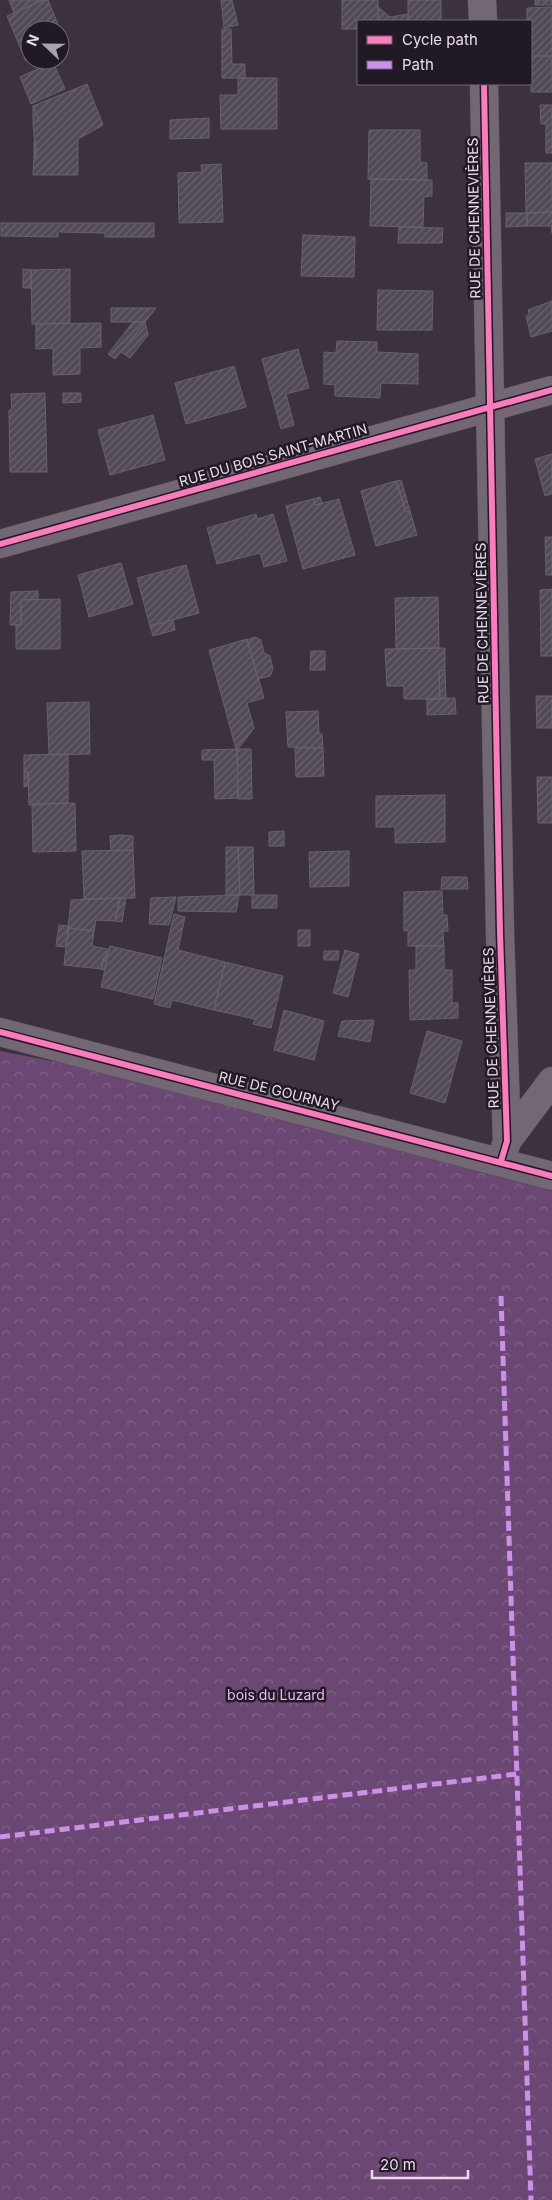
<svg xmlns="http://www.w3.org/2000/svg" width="552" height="2200" font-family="Inter,sans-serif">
<defs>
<pattern id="forest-crowns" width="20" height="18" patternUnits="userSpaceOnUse" patternTransform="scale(1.25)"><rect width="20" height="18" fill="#6b4874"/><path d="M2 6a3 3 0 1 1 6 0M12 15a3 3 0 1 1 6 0" fill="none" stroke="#806288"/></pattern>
<pattern id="building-hatch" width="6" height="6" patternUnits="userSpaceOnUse" patternTransform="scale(1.25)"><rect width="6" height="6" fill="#514954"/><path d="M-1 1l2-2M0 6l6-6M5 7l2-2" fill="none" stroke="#6a636d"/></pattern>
</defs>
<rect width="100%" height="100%" fill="#3c323f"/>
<!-- forest -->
<path fill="url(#forest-crowns)" d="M 0,1051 L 83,1067 L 552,1191 L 552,2200 L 0,2200 Z"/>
<!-- building -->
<path fill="url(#building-hatch)" stroke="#69606b" d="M 9,0 L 43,0 L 14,13 Z
M 43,0 L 48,0 L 66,44 L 60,46 L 60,30 L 30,30 L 30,59 L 26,61 L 7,16 Z
M 221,0 L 232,0 L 238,25 L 224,28 Z
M 342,0 L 378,0 L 378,21 L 358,21 L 358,29 L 342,29 Z
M 408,0 L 441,0 L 441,21 L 408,21 Z
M 535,0 L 552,0 L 552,5 L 535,5 Z
M 378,7 L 390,17 L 408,14 L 408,21 L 378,21 Z
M 552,7 L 552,56 L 531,56 L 531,21 L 527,21 L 527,8 Z
M 222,29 L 231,29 L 232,64 L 245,64 L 245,78 L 222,78 Z
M 531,56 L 552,56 L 552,92 L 531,92 Z
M 53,62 L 65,89 L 31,104 L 20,77 Z
M 238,78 L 277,78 L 277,129 L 221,129 L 220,95 L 238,95 Z
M 87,84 L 103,125 L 78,139 L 78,175 L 33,175 L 34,157 L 36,157 L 33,124 L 39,120 L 33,106 Z
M 540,105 L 552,105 L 552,153 L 546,153 L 546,124 L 541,124 Z
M 33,106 L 39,120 L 33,124 Z
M 209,118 L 209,138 L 170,139 L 170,120 Z
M 369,130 L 420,130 L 420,162 L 427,163 L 427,180 L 368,179 Z
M 36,141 L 36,157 L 34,157 L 34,142 Z
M 525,163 L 552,163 L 552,212 L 526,213 Z
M 221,164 L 223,222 L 179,223 L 178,173 L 202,172 L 201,165 Z
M 371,179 L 432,180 L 432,196 L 424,197 L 423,227 L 370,226 Z
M 552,212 L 552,233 L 551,226 L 527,226 L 527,213 Z
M 506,213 L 527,213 L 527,226 L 506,227 Z
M 1,223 L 154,223 L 154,237 L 105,237 L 105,233 L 58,232 L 58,237 L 1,236 Z
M 399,227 L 443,228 L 442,243 L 398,243 Z
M 303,235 L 355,237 L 354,277 L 301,276 Z
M 23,269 L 31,270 L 31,288 L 23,288 Z
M 70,269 L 70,323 L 32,324 L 31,270 Z
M 378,290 L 433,291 L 432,330 L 377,330 Z
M 552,301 L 552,331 L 531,337 L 526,316 L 529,314 L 528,310 Z
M 111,308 L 156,308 L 145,322 L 111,322 Z
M 133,322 L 145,322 L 115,359 L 108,354 Z
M 145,322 L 148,335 L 130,358 L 121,352 Z
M 101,323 L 101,347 L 80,348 L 80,374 L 53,375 L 53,348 L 36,349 L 36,324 Z
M 337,341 L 377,342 L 377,352 L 418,354 L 418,384 L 381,383 L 380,398 L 335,396 L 335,385 L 324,384 L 324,352 L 336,353 Z
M 298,349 L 309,388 L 286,394 L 294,425 L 281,429 L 262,359 Z
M 234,366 L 246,407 L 186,424 L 175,383 Z
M 45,393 L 47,472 L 10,472 L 9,410 L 12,410 L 11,394 Z
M 63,393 L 81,393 L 81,402 L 63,403 Z
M 153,415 L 165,460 L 110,475 L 98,430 Z
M 552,454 L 552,494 L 545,496 L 535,459 Z
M 401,480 L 410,511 L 406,512 L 396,481 Z
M 396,481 L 406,512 L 410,511 L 417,535 L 376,546 L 361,491 Z
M 320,497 L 322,503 L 315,505 L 313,499 Z
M 313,499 L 315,505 L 339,499 L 355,555 L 303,569 L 286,506 Z
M 256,514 L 257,519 L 273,514 L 287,561 L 264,567 L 260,553 L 217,564 L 207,528 Z
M 545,537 L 552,537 L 552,575 L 546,575 Z
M 121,563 L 133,604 L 89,617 L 78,575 Z
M 186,565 L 199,613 L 150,626 L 137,578 Z
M 552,589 L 552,656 L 541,656 L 540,590 Z
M 38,591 L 38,599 L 21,600 L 21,625 L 10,625 L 11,592 Z
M 438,597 L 439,648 L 396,649 L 395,598 Z
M 60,599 L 60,649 L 16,649 L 16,625 L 21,625 L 21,600 Z
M 173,620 L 175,630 L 153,636 L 150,626 Z
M 255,637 L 261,640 L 264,653 L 270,656 L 273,669 L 270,676 L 258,679 L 247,640 Z
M 247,639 L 264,698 L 247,703 L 254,728 L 238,749 L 236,749 L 209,650 Z
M 445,648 L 445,670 L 439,671 L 440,699 L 404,699 L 404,686 L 387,686 L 385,649 Z
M 311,651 L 325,651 L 325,670 L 310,670 Z
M 445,670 L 446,699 L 440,699 L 439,671 Z
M 536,696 L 552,696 L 552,728 L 537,728 Z
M 455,698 L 456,714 L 427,715 L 427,699 Z
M 89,702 L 90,754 L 49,755 L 47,703 Z
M 318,711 L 319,734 L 322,734 L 323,748 L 288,747 L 286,712 Z
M 295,748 L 323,748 L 324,776 L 296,777 Z
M 237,749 L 251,749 L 252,799 L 238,799 Z
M 237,749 L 238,798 L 215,799 L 214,760 L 202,760 L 202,750 Z
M 68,754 L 68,803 L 29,805 L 28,772 L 24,772 L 24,755 Z
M 24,772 L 28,772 L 28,786 L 24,787 Z
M 537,777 L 552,777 L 552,823 L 538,823 Z
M 445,795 L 445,842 L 395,843 L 395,827 L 376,827 L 376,796 Z
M 75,803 L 76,851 L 33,852 L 32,804 Z
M 284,831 L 284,846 L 269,846 L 269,832 Z
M 121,835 L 133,836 L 133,850 L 111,851 L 110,836 Z
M 226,847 L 238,847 L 240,895 L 226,895 Z
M 238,847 L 253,847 L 254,895 L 240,895 Z
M 133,850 L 135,898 L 84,899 L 82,851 Z
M 349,851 L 349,886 L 310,887 L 309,852 Z
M 442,877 L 467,877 L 468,889 L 441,889 Z
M 442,891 L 443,915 L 447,915 L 448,931 L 443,931 L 444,946 L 408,946 L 408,930 L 404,931 L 404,892 Z
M 239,895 L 236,912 L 178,911 L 178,897 Z
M 252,895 L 277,895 L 277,908 L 252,908 Z
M 176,897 L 169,925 L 149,924 L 151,898 Z
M 120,898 L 126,898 L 122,922 L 115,921 Z
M 120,898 L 115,921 L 96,920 L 94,931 L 68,928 L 71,900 Z
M 174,914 L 185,917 L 178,950 L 225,962 L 214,1010 L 172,1000 L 170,1008 L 154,1004 Z
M 59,925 L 69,926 L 66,947 L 56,946 Z
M 68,928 L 94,931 L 92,946 L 107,949 L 101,969 L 64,965 Z
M 298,930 L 310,930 L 310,946 L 298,946 Z
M 110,946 L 162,958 L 153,999 L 101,987 Z
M 416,946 L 444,946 L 444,970 L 452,970 L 452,1003 L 458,1003 L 458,1018 L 410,1020 L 409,970 L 416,970 Z
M 109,948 L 104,970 L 101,969 L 103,958 L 105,958 Z
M 345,950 L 359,954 L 348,997 L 333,993 Z
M 324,951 L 339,951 L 338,960 L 324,960 Z
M 225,962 L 283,976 L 271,1028 L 253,1024 L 255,1019 L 214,1010 Z
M 284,1010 L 324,1021 L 314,1060 L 274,1050 Z
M 374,1020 L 370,1042 L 338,1036 L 342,1021 Z
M 427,1031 L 462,1041 L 445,1103 L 410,1093 Z"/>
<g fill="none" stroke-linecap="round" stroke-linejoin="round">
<!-- minor casing -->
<g stroke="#5b515d" stroke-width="29">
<path id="minor" d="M 482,0 L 483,21
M 484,84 L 500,933 L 507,1141 L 501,1161
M 0,544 L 552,390
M 0,1032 L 552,1176
M 507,1141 L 552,1081"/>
</g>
<!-- minor -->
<use href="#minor" stroke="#716873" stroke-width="28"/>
<!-- quiet -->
<path stroke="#ce8fe9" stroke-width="5" stroke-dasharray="10 5" stroke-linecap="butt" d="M 501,1296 L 531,2200
M 0,1837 L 517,1774"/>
<!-- cycleway casing -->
<g stroke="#211924" stroke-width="9">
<path id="cycleway" d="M 484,84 L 500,933 L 507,1141 L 501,1161
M 0,544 L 552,390
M 0,1032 L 552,1176"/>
</g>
<!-- cycleway -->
<use href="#cycleway" stroke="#fd7abc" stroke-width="6"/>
</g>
<g text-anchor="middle" stroke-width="5" stroke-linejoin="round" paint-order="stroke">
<!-- street labels -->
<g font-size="14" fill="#e9dded" stroke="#211924">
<text transform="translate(474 218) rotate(-91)" y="5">RUE DE CHENNEVIÈRES</text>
<text transform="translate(273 455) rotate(-16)" y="5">RUE DU BOIS SAINT-MARTIN</text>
<text transform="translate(482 623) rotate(-91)" y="5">RUE DE CHENNEVIÈRES</text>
<text transform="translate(491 1028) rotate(-92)" y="5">RUE DE CHENNEVIÈRES</text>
<text transform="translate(279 1091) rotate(14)" y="5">RUE DE GOURNAY</text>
</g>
<!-- park labels -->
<g font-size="14" fill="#edb9fa" stroke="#211924">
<text x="276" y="1700">bois du Luzard</text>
</g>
</g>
<!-- legend -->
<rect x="357" y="20" width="175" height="65" fill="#211924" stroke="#716774"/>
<rect x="367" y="36" width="25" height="8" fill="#fd7abc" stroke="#716774"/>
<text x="402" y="45" font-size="15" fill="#e9dded">Cycle path</text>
<rect x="367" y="61" width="25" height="8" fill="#ce8fe9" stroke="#716774"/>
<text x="402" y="70" font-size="15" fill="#e9dded">Path</text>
<!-- north arrow -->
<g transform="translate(45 45) rotate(292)"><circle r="24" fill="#211924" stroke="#716774"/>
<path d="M0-4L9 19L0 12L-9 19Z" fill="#aca1b0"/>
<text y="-8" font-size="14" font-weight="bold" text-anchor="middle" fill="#e9dded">N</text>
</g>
<!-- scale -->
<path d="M372 2170v8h96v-8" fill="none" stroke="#e9dded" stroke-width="2.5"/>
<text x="380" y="2170" font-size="15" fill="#e9dded" stroke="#211924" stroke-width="4" paint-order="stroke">20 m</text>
</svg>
